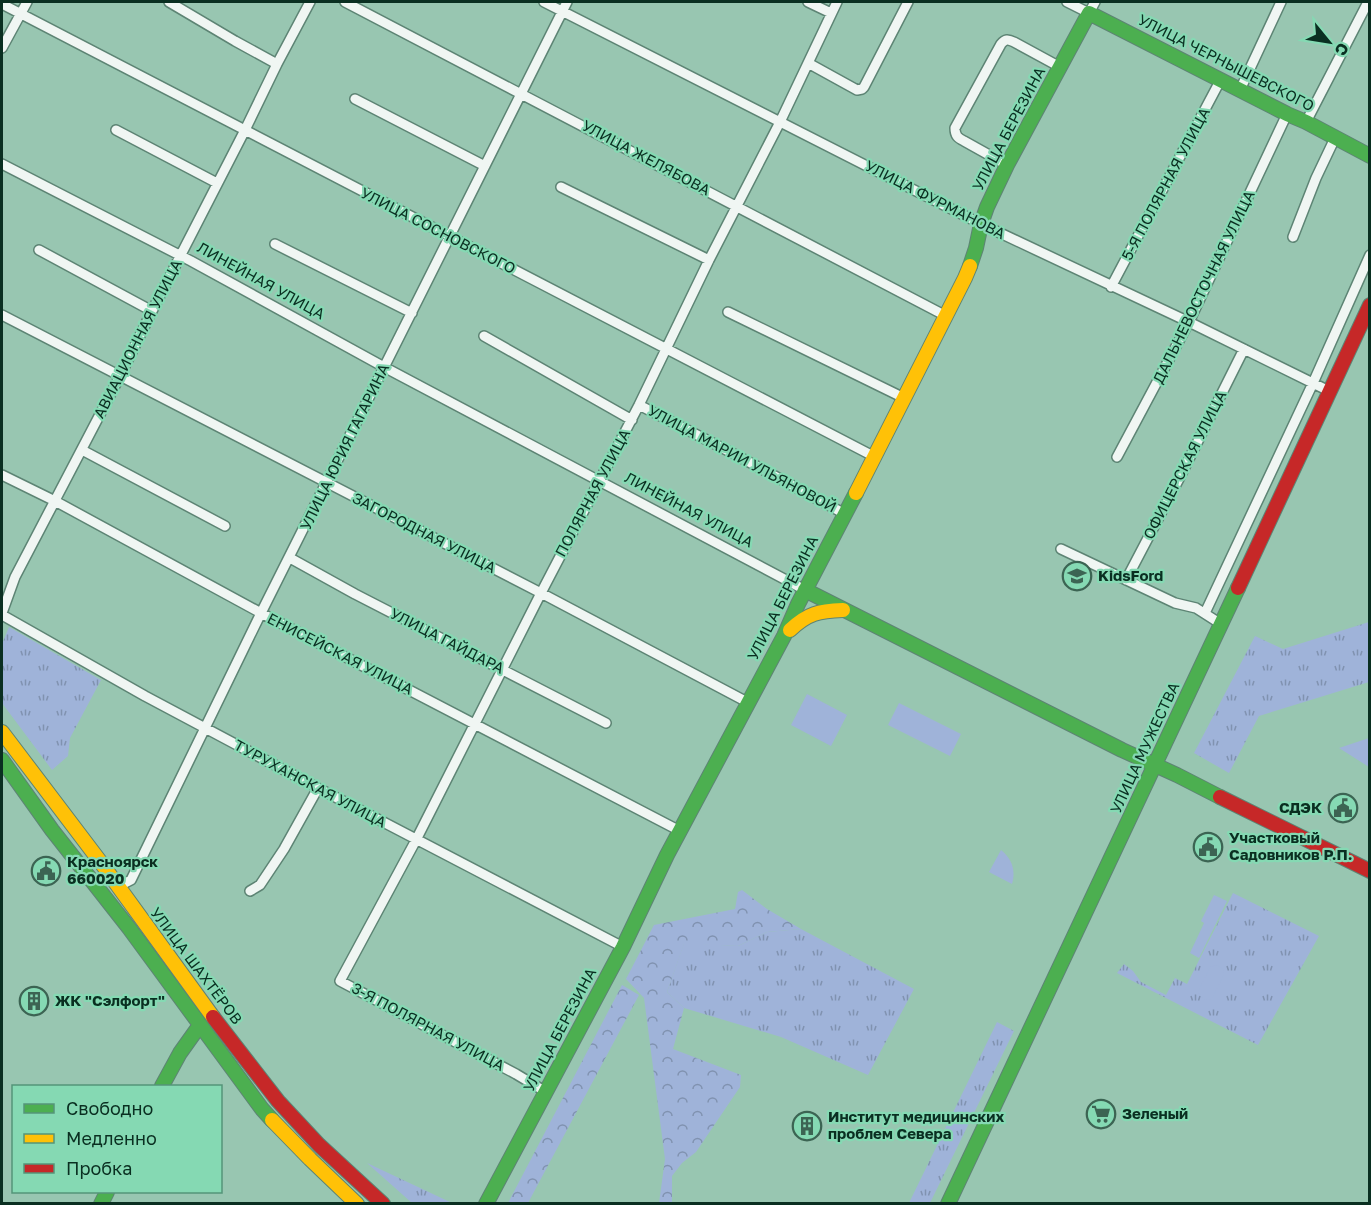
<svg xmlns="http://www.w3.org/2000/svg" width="1371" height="1205" font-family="'Golos Text',sans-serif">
<defs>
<pattern id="grass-tufts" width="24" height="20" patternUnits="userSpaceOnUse" patternTransform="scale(1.5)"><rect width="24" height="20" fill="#9fb3d9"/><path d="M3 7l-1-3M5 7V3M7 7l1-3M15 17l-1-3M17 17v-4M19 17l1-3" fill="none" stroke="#8092b0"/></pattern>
<pattern id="forest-crowns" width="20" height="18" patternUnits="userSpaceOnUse" patternTransform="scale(1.5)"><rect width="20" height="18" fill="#9fb3d9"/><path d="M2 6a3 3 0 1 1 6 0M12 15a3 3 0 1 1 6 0" fill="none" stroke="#8092b0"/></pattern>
</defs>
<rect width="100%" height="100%" fill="#98c6b1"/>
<!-- grass -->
<path fill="url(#grass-tufts)" d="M 1369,622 L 1369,682 L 1259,716 L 1229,773 L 1194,753 L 1255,636 L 1283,649 Z
M 9,627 L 101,680 L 70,738 L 68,756 L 52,770 L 2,703 L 2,644 Z
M 1233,893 L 1319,936 L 1258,1045 L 1117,973 L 1124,964 L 1133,971 L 1141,982 L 1166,995 L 1175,978 L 1187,984 Z
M 801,929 L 914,989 L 868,1075 L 781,1037 L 684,1008 L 667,992 L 684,943 L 738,946 L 767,932 Z
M 997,1022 L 1014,1031 L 930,1203 L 909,1203 Z
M 367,1163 L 452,1203 L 412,1203 Z"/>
<!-- forest -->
<path fill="url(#forest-crowns)" d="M 742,890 L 767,909 L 801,929 L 767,932 L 738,946 L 684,944 L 667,992 L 684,1008 L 673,1049 L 741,1075 L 740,1087 L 696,1152 L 682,1163 L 672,1176 L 672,1203 L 659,1203 L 665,1159 L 644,998 L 626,979 L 654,925 L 735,909 L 738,892 Z
M 622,985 L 639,995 L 528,1203 L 508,1203 Z"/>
<!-- park -->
<path fill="#9fb3d9" d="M 807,694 L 847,715 L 831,746 L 791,725 Z
M 899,703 L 961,734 L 950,756 L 888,725 Z
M 1369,738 L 1369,767 L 1339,748 Z
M 1001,850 C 1012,859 1016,870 1012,884 L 989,872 Z
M 1214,895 L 1227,901 L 1199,958 L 1190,953 L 1204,923 L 1201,921 Z
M 1217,965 L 1223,969 L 1224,974 L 1212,999 L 1208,1000 L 1203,999 L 1198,992 L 1210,967 Z"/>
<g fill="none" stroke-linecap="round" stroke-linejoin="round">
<!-- street casing -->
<g stroke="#5d8474" stroke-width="12">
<path id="street" d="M 169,2 L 235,41 L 277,64
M 345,2 L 946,316
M 544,2 L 981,224 L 1189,322 L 1329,391
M 808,2 L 831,13
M 1067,2 L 1089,13 L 1095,2
M 2,4 L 875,457
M 2,48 L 27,2
M 808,63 L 857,90 L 862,89 L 864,87 L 908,2
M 1240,90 L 1281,2
M 355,99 L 485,166
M 1306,122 L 1368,2
M 116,130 L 217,183
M 2,164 L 191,261 L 384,367 L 805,590
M 1007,165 L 964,141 C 958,138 955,136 955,128 L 1001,44 C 1005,39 1008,39 1014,42 L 1060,67
M 561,187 L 709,260
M 1293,237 L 1316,178 L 1335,138
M 275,244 L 412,313
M 39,250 L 152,311
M 1111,287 L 1220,81
M 728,312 L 904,398
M 2,315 L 541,593 L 749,703
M 484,336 L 632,420
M 639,405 L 736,455 L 845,514
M 82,450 L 225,526
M 1117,457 L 1189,322 L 1287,114
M 2,475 L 55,501 L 261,613 L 680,831
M 1061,549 L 1175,603 L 1196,608 L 1221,624
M 290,558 L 355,594 L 606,723
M 1126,580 L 1181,475 L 1244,349
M 2,613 L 15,577 L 120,376 L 152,311 L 245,130 L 277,64 L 310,2
M 1205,613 L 1313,383 L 1370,255
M 2,615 L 145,696 L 318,788 L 623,947
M 117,887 L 131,880 L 261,613 L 567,2
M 250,891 L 260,885 L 284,849 L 318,788
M 546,1092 L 516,1074 L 340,981 L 416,840 L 541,593 L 639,405 L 709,260 L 780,122 L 837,2"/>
</g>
<!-- fast casing -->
<g stroke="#5d8474" stroke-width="16">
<path id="fast" d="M 970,266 L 976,248 L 981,224 L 987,207 L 1007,165 L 1089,13 L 1287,114 L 1306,122 L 1370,156
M 805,590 L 1122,750 L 1177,775 L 1220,797
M 2,760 L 52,830 L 129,928 L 262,1109 L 272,1120
M 162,1086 L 180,1053 L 200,1025
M 101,1204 L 107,1192
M 486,1204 L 623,947 L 667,855 L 784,636 L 798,604 L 856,493
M 948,1204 L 1238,588"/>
</g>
<!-- slow casing -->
<g stroke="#5d8474" stroke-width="16">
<path id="slow" d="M 856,493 L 965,278 L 970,266
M 790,630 C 808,613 819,611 843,610
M 2,732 L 102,864 L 213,1017
M 272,1120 L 310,1159 L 357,1204"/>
</g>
<!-- jam casing -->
<g stroke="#5d8474" stroke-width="16">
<path id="jam" d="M 1238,588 L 1370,305
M 1220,797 L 1370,871
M 213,1017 L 278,1101 L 319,1145 L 383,1204"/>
</g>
<!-- street -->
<use href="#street" stroke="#f0f6f3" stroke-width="9"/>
<!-- fast -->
<use href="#fast" stroke="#4caf50" stroke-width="14"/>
<!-- slow -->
<use href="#slow" stroke="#ffc107" stroke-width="14"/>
<!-- jam -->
<use href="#jam" stroke="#c62828" stroke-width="14"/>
</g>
<!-- icons -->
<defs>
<g id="school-ring" transform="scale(1.5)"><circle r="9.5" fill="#85d9b3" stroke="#3c6453" stroke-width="1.5"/><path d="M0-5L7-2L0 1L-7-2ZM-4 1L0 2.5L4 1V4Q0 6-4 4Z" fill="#3c6453"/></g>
<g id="civic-ring" transform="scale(1.5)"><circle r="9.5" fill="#85d9b3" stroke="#3c6453" stroke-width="1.5"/><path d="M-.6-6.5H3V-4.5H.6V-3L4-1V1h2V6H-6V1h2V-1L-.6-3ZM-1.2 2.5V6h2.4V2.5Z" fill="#3c6453"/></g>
<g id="building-ring" transform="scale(1.5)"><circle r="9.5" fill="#85d9b3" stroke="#3c6453" stroke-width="1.5"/><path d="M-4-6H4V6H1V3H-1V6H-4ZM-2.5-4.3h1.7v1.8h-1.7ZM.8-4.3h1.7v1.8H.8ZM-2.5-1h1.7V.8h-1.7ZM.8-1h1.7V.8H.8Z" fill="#3c6453"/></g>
<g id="supermarket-ring" transform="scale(1.5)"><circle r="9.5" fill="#85d9b3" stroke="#3c6453" stroke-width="1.5"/><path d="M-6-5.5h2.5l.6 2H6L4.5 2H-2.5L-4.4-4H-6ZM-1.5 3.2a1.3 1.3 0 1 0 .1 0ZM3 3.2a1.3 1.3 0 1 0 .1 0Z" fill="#3c6453"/></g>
</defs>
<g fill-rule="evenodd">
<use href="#school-ring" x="1077" y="576"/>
<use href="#civic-ring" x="1343" y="808"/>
<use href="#civic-ring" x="1208" y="847"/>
<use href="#civic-ring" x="46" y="871"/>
<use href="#building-ring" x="34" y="1001"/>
<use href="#supermarket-ring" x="1101" y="1114"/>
<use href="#building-ring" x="807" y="1126"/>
</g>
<g text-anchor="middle" stroke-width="4.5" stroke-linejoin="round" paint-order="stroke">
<!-- street labels -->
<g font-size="15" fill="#0a2f21" stroke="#85d9b3">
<text transform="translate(1226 63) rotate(27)" y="5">УЛИЦА ЧЕРНЫШЕВСКОГО</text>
<text transform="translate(1009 129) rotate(-62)" y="5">УЛИЦА БЕРЕЗИНА</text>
<text transform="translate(646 158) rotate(28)" y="5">УЛИЦА ЖЕЛЯБОВА</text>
<text transform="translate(1166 184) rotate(-62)" y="5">5-Я ПОЛЯРНАЯ УЛИЦА</text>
<text transform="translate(935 200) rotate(27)" y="5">УЛИЦА ФУРМАНОВА</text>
<text transform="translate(438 231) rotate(27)" y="5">УЛИЦА СОСНОВСКОГО</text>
<text transform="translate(261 281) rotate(29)" y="5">ЛИНЕЙНАЯ УЛИЦА</text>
<text transform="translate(1204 287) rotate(-64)" y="5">ДАЛЬНЕВОСТОЧНАЯ УЛИЦА</text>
<text transform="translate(138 339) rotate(-63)" y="5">АВИАЦИОННАЯ УЛИЦА</text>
<text transform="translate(345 447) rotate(-64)" y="5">УЛИЦА ЮРИЯ ГАГАРИНА</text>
<text transform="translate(742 459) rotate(28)" y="5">УЛИЦА МАРИИ УЛЬЯНОВОЙ</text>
<text transform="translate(1185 465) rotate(-63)" y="5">ОФИЦЕРСКАЯ УЛИЦА</text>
<text transform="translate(593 493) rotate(-62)" y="5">ПОЛЯРНАЯ УЛИЦА</text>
<text transform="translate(689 510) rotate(28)" y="5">ЛИНЕЙНАЯ УЛИЦА</text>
<text transform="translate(424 533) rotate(27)" y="5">ЗАГОРОДНАЯ УЛИЦА</text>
<text transform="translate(783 598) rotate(-63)" y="5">УЛИЦА БЕРЕЗИНА</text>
<text transform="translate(447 641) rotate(27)" y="5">УЛИЦА ГАЙДАРА</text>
<text transform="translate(340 654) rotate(27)" y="5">ЕНИСЕЙСКАЯ УЛИЦА</text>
<text transform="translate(1145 748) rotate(-65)" y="5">УЛИЦА МУЖЕСТВА</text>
<text transform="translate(310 784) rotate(28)" y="5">ТУРУХАНСКАЯ УЛИЦА</text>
<text transform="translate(196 966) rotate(53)" y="5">УЛИЦА ШАХТЁРОВ</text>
<text transform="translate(428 1027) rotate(28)" y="5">3-Я ПОЛЯРНАЯ УЛИЦА</text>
<text transform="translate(560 1030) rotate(-62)" y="5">УЛИЦА БЕРЕЗИНА</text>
</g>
<!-- poi labels -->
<g font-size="15" font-weight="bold" fill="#0a2f21" stroke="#85d9b3" text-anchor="start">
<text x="1098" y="581">KidsFord</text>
<text x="1322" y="813" text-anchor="end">СДЭК</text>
<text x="1229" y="843">Участковый<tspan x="1229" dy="17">Садовников Р.П.</tspan></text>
<text x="67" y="867">Красноярск<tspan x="67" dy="17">660020</tspan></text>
<text x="55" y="1006">ЖК "Сэлфорт"</text>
<text x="1122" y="1119">Зеленый</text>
<text x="828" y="1122">Институт медицинских<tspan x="828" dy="17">проблем Севера</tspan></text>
</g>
</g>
<!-- border -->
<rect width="1371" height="1205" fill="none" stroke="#0a2f21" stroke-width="6"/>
<!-- legend -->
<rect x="12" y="1085" width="210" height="108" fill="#85d9b3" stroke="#549579" stroke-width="1.5"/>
<rect x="24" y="1104" width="30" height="9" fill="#4caf50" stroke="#549579" stroke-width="1.5"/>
<text x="66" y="1115" font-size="18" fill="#0a2f21">Свободно</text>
<rect x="24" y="1134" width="30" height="9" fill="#ffc107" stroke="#549579" stroke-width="1.5"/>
<text x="66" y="1145" font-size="18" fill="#0a2f21">Медленно</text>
<rect x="24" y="1164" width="30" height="9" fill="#c62828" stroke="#549579" stroke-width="1.5"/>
<text x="66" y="1175" font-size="18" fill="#0a2f21">Пробка</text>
<!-- north arrow -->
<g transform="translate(1329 42) rotate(120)" stroke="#85d9b3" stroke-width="4.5" paint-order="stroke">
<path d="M0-4.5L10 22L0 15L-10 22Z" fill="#0a2f21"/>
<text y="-9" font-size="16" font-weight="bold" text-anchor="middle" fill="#0a2f21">С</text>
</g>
</svg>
